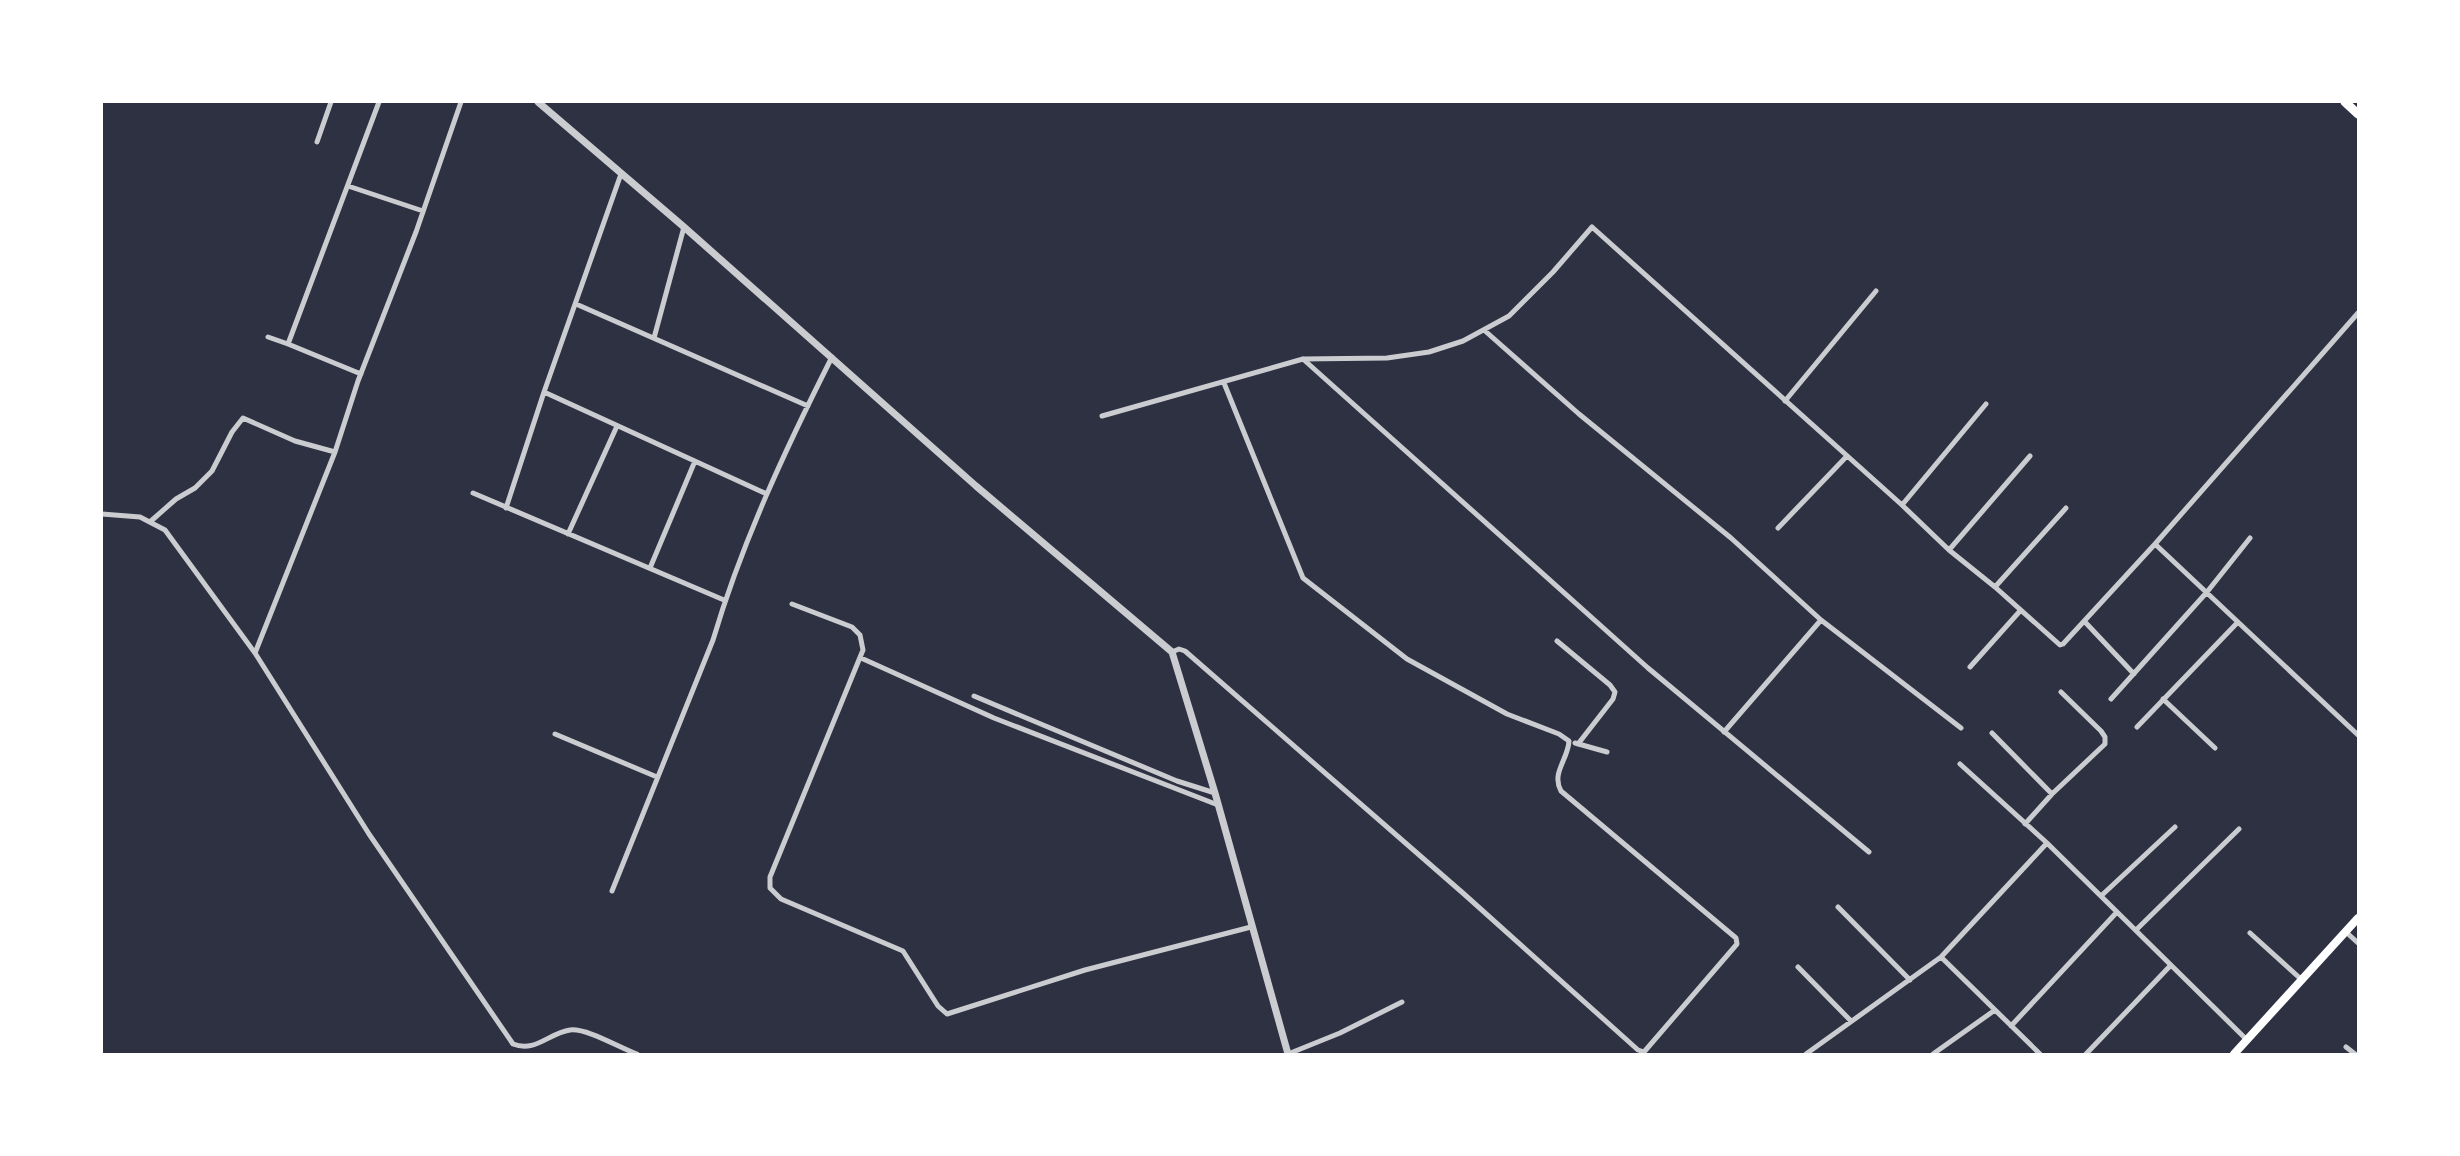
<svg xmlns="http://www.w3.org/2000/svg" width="2460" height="1156" font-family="Jost,sans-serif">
<rect width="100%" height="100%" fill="#2d3142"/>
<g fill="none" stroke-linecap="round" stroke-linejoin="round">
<!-- minor -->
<path stroke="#caccd0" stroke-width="5" d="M 317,142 L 331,102
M 348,186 L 423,211
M 576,304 L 808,406
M 1484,330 L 1579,414 L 1731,538 L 1821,620 L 1961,728
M 268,337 L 288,344
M 654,338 L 684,227
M 1303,359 L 1648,668 L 1869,852
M 361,374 L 288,344 L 379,102
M 544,392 L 767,494
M 1785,401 L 1876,291
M 1102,416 L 1303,359 L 1387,358 L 1429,352 L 1463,341 L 1509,316 L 1553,272 L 1592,227 L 1902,505 L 1949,550 L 1995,587 L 2060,645 L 2063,644 L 2155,544 L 2358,313
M 473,493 L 724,600
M 1902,505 L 1986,404
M 506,508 L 544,392 L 621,174
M 102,514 L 140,517 L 165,530 L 255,653 L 335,452 L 358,381 L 416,232 L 461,102
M 151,521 L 176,499 L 195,488 L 212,471 L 232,432 L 243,418 L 295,441 L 335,452
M 1778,528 L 1847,456
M 568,534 L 617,426
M 2155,544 L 2358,735
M 1949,550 L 2030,456
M 650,568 L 695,461
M 1995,587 L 2066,508
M 792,604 L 852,627 L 860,635 L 863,650 L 770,877 L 770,888 L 781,899 L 903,951 L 938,1006 L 947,1014 L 1085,970 L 1251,927
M 2085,622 L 2134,674
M 1557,641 L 1610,685 L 1615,692 L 1613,699 L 1578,744
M 1172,652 L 1179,649 L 1185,651 L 1464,894 L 1638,1050 L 1644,1052 L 1737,944 L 1736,938 L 1561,791 C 1551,773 1568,760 1569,741 L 1559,734 L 1507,714 L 1407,659 L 1303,578 L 1224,383
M 255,653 L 369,834 L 513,1044 C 535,1053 549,1033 570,1030 C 587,1028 620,1048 637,1054
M 861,658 L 994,718 L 1218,805
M 1970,667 L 2020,611
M 974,696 L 1177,781 L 1215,793
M 2111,699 L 2207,592 L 2250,538
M 2163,699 L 2215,748
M 2137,727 L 2238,622
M 1724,732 L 1821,620
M 1992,733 L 2052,794
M 555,734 L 657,777
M 1575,743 L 1607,752
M 1960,764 L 2047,843 L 2247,1040
M 2025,824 L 2052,794 L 2105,744 L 2105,737 L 2101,731 L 2061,692
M 612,891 L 713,640 C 742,542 786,448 832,357
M 2101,896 L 2175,827
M 1838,907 L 1910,980
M 2136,930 L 2239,829
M 2346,932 L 2358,943
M 2250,933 L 2302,980
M 1941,957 L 2040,1054
M 1798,967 L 1851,1021
M 2011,1026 L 2117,912
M 2346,1047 L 2355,1054
M 1288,1054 L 1340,1033 L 1402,1002
M 1806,1054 L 1941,957 L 2047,843
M 1933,1054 L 1995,1010
M 2086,1054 L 2171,965"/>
<!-- tertiary -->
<path stroke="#caccd0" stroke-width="7" d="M 538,102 L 684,227 L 976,486 L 1172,652 L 1215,793 L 1288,1054"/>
<!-- secondary -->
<path stroke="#fff" stroke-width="8" d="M 2234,1054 L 2358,918"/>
<!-- primary -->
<path stroke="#fff" stroke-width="9" d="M 2345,102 L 2358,114"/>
</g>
<!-- border -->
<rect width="2460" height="1156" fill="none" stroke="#ffffff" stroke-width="206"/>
</svg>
